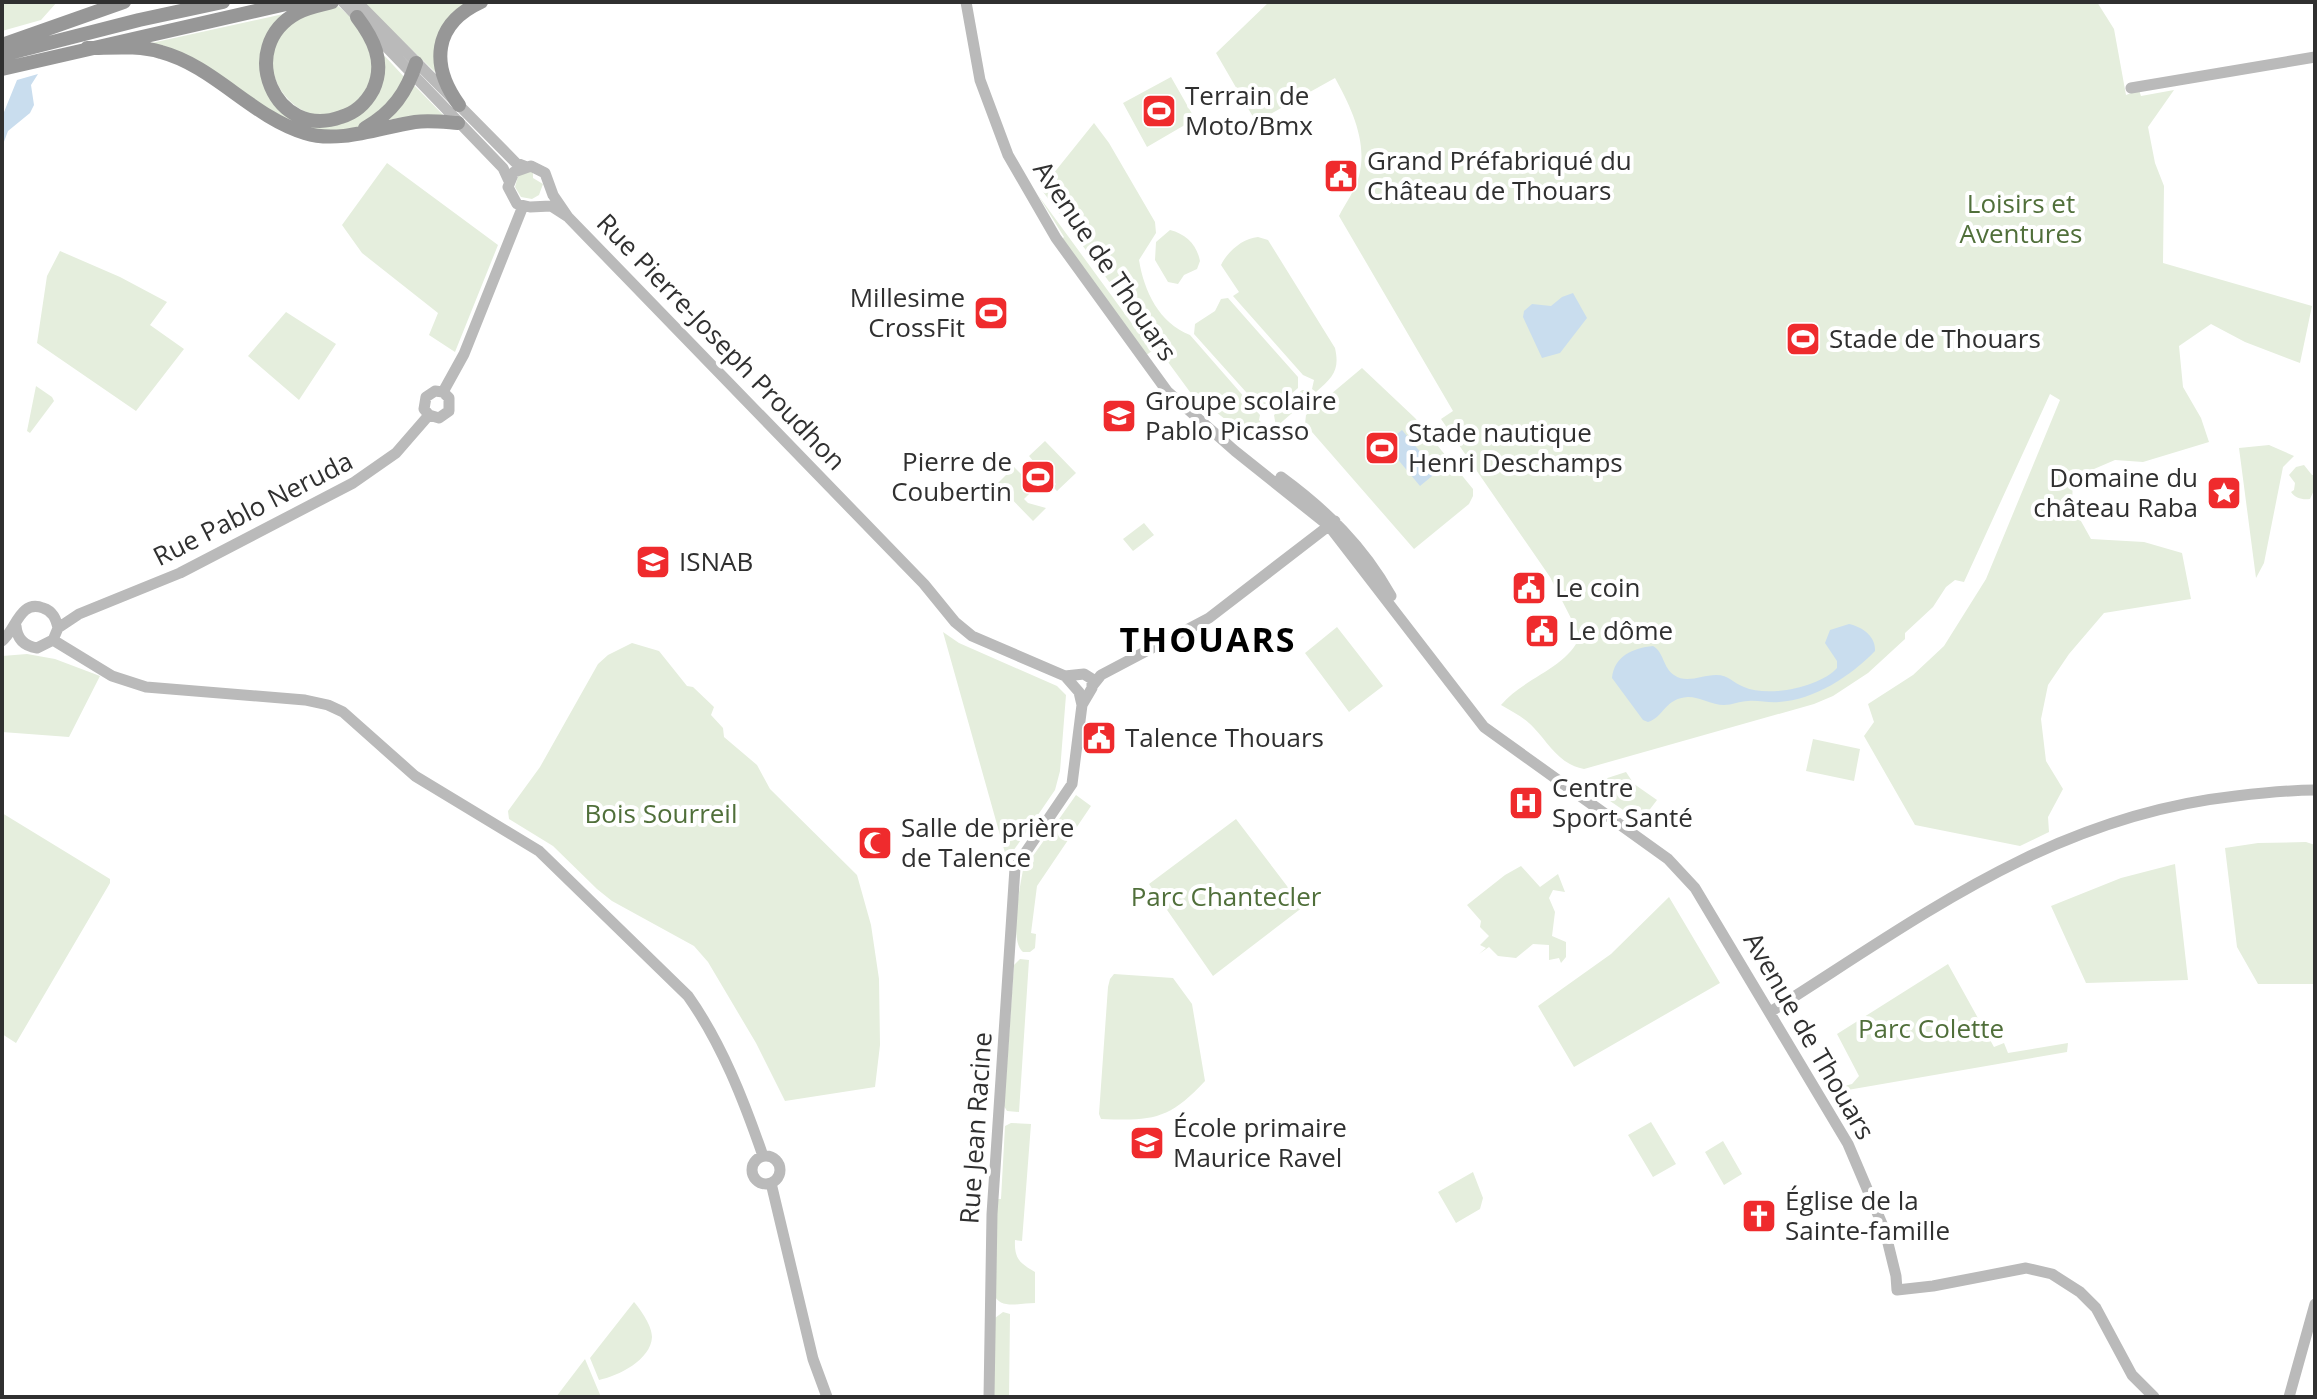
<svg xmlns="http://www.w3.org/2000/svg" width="2317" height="1399" font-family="'Open Sans',sans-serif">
<rect width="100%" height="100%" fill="#fff"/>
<!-- green -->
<path fill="#e5eedd" d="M 2,2 L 57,2 L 41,20 L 2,31 Z
M 362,2 L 473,2 L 454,15 L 435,72 Z
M 1269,2 L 2097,2 L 2114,29 L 2126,95 L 2139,90 L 2141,96 L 2174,90 L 2148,127 L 2155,163 L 2164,186 L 2163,263 L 2312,306 L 2300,363 L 2245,342 L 2211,324 L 2179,346 L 2183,387 L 2201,418 L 2209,442 L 2143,462 L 2115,460 L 2073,478 L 2072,505 L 2091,539 L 2144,542 L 2182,553 L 2191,599 L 2104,613 L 2069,654 L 2048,685 L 2041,719 L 2046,761 L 2063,789 L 2048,817 L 2049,832 L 2020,846 L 1915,825 L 1864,736 L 1874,722 L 1868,704 L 1913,675 L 1944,646 L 1986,579 L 2060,400 L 2050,394 L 1964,582 L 1955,580 L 1946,587 L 1933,607 L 1905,633 L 1905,639 L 1868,673 L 1833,696 L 1814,704 L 1584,769 C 1559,764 1550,745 1534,728 C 1525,718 1513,712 1501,705 C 1523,678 1568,668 1580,636 L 1550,577 L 1441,419 L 1453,411 L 1339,216 C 1345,204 1356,189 1359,176 C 1368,142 1351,107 1335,78 L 1256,122 L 1216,53 Z
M 338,6 C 362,26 375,41 372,73 C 371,85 366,90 358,100 C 311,156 222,55 308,13 C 317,9 328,8 338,6 Z
M 288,13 L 263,65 L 302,121 L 361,110 L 381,52 L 407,80 L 397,96 L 358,127 L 334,132 L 302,127 L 147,44 Z
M 1171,77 L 1195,119 L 1147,147 L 1123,103 Z
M 414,85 L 446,118 L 411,116 L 387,120 Z
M 1094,123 L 1109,143 L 1155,222 L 1156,233 L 1139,260 C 1144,291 1159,323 1190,335 L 1260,415 L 1259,420 L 1269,431 L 1256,443 L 1190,392 L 1041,189 Z
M 387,163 L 498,245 L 455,352 L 429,335 L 438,313 L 362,253 L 342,225 Z
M 525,172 L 533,172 L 533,178 L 543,184 L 539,195 L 532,199 L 521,197 L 515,187 L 518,176 Z
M 1038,195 L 1152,351 L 1145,356 L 1061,240 L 1064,237 Z
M 1170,230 C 1186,234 1197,245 1200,261 L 1197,269 L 1184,275 L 1178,284 L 1168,282 L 1155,260 L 1156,242 Z
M 1258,237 L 1268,240 L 1335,348 C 1340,370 1333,377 1316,392 L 1312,389 L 1314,380 L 1303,375 L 1233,296 L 1239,292 L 1221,265 C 1227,252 1243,238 1258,237 Z
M 60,251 L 120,277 L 167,302 L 150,325 L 184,349 L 136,411 L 37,343 L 47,276 Z
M 1228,298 L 1298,377 L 1298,388 L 1271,411 L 1263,411 L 1194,334 L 1195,324 L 1215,311 L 1221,299 Z
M 286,312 L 336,344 L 299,400 L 248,356 Z
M 1362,368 L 1415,418 L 1473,489 L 1473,496 L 1469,504 L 1414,549 L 1305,424 L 1306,415 Z
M 36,386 L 52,397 L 54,401 L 30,433 L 27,431 Z
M 1302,390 L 1311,390 L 1314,394 L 1276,427 L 1274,415 Z
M 1045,441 L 1076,473 L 1057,491 L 1053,487 L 1056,484 L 1051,480 L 1045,481 L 1033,468 L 1034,462 L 1029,456 Z
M 2269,445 L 2294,456 L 2283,467 L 2264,563 L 2256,578 L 2239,448 Z
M 2304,465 L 2312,475 L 2315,475 L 2315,488 L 2310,499 C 2302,500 2295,498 2291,492 L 2294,490 L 2295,483 L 2289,475 L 2296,467 Z
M 1014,467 L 1035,488 L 1024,499 L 1028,503 L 1046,508 L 1033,521 L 997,484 Z
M 1144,523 L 1154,535 L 1133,551 L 1123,539 Z
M 1337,627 L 1383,686 L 1349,712 L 1305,653 Z
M 943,632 L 959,643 L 1057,686 L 1066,695 L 1060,771 L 1055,790 L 1007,860 Z
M 632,643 L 659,651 L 687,686 L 693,687 L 714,707 L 711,715 L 723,728 L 724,737 L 757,765 L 770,789 L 857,875 L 871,925 L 879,979 L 880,1045 L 875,1087 L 785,1101 L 756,1043 L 708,962 L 694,946 L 612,901 L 597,889 L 553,846 L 509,819 L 508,811 L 540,767 L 598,664 L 608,655 Z
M 27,654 L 55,659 L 100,676 L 69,737 L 2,732 L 2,656 Z
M 1813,739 L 1860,749 L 1854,781 L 1806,771 Z
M 1626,772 L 1634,784 L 1657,800 L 1644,817 L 1652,823 L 1651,829 L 1591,788 L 1592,783 Z
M 1076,795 L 1091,806 L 1037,886 L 1031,933 L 1036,934 L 1035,948 L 1030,952 L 1023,952 C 1009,942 1020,886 1023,870 Z
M 2,813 L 110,879 L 110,883 L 16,1043 L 2,1034 Z
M 1236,819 L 1303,907 L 1213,976 L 1149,884 Z
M 2306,842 L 2315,845 L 2315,984 L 2258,984 L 2237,947 L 2225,848 L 2258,843 Z
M 2175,864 L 2188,980 L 2086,983 L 2051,906 L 2121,878 Z
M 1521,866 L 1540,887 L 1558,874 L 1565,892 L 1553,890 L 1549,898 L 1555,912 L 1552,936 L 1566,942 L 1566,957 L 1561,963 L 1559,958 L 1549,960 L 1549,945 L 1533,944 L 1516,958 L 1498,956 L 1489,947 L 1479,954 L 1486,948 L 1480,945 L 1489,936 L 1480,927 L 1481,921 L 1467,905 L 1505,875 Z
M 1669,897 L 1720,983 L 1574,1067 L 1538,1006 L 1611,954 Z
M 1020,959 L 1029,960 L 1019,1112 L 1007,1111 L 1004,1106 L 1014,965 Z
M 1948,964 L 1994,1047 L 2004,1043 L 2008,1053 L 2068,1043 L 2067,1052 L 1836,1092 L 1833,1089 L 1852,1084 L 1859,1076 L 1837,1034 Z
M 1114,974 L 1173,978 L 1192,1004 L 1205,1081 C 1169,1120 1152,1121 1101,1119 L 1099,1114 L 1108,987 L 1110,979 Z
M 1651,1122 L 1676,1164 L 1653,1177 L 1628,1135 Z
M 1011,1123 L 1031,1124 L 1022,1241 L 1015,1240 C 1014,1259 1020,1263 1035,1272 L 1035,1303 C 1020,1303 999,1310 994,1294 L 996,1199 L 1001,1199 L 1005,1126 Z
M 1723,1141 L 1742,1174 L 1724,1185 L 1705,1152 Z
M 1473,1172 L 1483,1198 L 1480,1209 L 1456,1223 L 1438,1192 Z
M 634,1302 C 641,1310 652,1326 652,1337 C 651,1360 618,1376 599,1380 L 590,1358 Z
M 1003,1312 L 1010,1314 L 1009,1397 L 993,1397 L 995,1318 Z
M 585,1359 L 601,1397 L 556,1397 Z"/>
<!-- water -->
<path fill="#c9ddee" d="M 38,74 L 31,85 L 34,105 L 30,113 L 8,131 L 2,147 L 2,117 L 17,80 Z
M 1573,293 L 1587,318 L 1560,353 L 1542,358 L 1523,317 L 1524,311 L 1532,304 L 1551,306 L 1562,297 Z
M 1402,430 L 1437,472 L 1420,486 L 1385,444 Z
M 1849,624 C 1862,627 1876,636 1875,651 C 1851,676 1814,700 1779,702 C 1768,703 1758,700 1748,701 C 1740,701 1732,705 1724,705 C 1712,705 1700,697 1688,697 C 1665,698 1664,717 1648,722 L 1643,720 L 1612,678 C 1614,656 1633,648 1653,646 C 1664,652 1663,668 1674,675 C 1687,684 1701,675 1716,675 C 1729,675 1733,683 1744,687 C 1768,698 1820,687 1837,668 L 1837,661 L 1825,643 L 1830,630 Z"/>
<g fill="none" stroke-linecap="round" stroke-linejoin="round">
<!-- secondary -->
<path stroke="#bababa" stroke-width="11" d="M 343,2 L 503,168 L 509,181
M 357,2 L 516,163 L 524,166
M 966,2 L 980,80 L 1008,155 L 1056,238 L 1167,391 L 1235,451 L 1329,526 L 1484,727 L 1668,859 L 1695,888 L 1848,1144 L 1885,1231 L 1896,1276 L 1897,1290 L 1933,1286 L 2026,1268 L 2052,1274 L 2080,1292 L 2096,1308 L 2132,1375 L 2154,1397
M 2131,88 L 2315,57
M 568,217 L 551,206 L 530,207 L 517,204 L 508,187 L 514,172 L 531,166 L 545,173 L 553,195 L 568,217 L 924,584 L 955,622 L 972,636 L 1065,676 L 1079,692 L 1082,705 L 1072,784 L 1015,868 L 992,1214 L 989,1397
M 443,392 L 464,354 L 523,206
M 429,415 L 439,418 L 449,411 L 449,398 L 443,392
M 429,415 L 424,409 L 426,397 L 435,391 L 443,392
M 1281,477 C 1326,510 1363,546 1391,596
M 58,628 L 79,614 L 180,573 L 353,483 L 396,453 L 429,415
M 53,640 L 112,676 L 146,687 L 305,700 L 328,705 L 343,712 L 415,776 L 539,851 L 688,996 C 722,1044 744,1101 763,1156
M 2,641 C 16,630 20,599 43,608 C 53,611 56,619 58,628 L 53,640 L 37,648 C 24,646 17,639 16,626
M 1065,676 L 1084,674 L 1092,679 L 1092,688 L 1082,705
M 1093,685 L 1101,675 L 1209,618 L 1335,521
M 1770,1012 C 1922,916 2052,816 2236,796 C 2262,793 2289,790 2315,790
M752 1170a14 14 0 1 1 28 0a14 14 0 1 1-28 0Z
M 771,1183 L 813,1359 L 827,1397
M 2289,1397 L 2315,1304"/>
<!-- highway -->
<path stroke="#979797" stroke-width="14" d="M 332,2 C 321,5 308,7 297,13 C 235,47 275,141 341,117 C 355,113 366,103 373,90 C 386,62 373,38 357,17
M 2,45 L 124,2
M 87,48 C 111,48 138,45 161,52 C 214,66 252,117 305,133 C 339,144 381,127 415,122 C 429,120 444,122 458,123
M 2,55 L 139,20 L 223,2
M 2,69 L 295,2
M 459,105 C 430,65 433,24 481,2
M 365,128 C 392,113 407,92 416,63"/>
</g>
<!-- icons -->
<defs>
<g id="stadium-square" transform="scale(1.8)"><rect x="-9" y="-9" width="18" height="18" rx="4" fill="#ef2b2d" stroke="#fff"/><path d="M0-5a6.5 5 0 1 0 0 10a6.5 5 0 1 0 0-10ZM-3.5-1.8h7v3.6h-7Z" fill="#fff"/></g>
<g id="civic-square" transform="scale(1.8)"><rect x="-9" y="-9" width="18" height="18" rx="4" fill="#ef2b2d" stroke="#fff"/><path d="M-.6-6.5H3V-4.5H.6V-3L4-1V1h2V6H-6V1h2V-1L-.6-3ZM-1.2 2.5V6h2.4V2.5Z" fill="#fff"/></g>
<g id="school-square" transform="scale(1.8)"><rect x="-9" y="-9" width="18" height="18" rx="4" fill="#ef2b2d" stroke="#fff"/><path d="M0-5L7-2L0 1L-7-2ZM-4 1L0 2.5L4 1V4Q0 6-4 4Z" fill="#fff"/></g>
<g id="sight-square" transform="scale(1.8)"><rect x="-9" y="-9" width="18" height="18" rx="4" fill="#ef2b2d" stroke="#fff"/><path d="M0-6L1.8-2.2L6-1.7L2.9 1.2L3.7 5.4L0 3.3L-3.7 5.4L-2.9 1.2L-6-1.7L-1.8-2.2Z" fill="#fff"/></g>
<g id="university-square" transform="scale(1.8)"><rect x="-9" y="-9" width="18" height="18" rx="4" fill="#ef2b2d" stroke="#fff"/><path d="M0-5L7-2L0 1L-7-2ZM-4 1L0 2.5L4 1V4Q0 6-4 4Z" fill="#fff"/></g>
<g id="hospital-square" transform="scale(1.8)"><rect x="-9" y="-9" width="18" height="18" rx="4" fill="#ef2b2d" stroke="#fff"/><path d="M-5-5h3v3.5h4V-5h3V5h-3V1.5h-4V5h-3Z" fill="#fff"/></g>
<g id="mosque-square" transform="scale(1.8)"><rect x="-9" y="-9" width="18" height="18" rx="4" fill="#ef2b2d" stroke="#fff"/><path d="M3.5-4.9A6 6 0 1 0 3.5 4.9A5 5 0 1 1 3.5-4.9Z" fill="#fff"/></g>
<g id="church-square" transform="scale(1.8)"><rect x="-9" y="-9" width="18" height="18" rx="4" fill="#ef2b2d" stroke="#fff"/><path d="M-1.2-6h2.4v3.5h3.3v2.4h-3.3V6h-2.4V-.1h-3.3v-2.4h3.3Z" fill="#fff"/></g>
</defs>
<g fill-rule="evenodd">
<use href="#stadium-square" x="1159" y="111"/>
<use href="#civic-square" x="1341" y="176"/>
<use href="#stadium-square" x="991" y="313"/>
<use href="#stadium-square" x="1803" y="339"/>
<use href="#school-square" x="1119" y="416"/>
<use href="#stadium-square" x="1382" y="448"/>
<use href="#stadium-square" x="1038" y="477"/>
<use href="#sight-square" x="2224" y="493"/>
<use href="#university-square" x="653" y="562"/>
<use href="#civic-square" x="1529" y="588"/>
<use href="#civic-square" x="1542" y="631"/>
<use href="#civic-square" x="1099" y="738"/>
<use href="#hospital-square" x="1526" y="803"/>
<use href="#mosque-square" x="875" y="843"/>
<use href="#school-square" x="1147" y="1143"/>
<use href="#church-square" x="1759" y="1216"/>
</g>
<g text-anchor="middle" stroke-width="8" stroke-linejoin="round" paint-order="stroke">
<!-- poi labels -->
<g font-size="26" fill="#303030" stroke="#fff" text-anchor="start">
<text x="1185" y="105">Terrain de<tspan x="1185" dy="30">Moto/Bmx</tspan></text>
<text x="1367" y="170">Grand Préfabriqué du<tspan x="1367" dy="30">Château de Thouars</tspan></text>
<text x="965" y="307" text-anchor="end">Millesime<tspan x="965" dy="30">CrossFit</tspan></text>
<text x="1829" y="348">Stade de Thouars</text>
<text x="1145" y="410">Groupe scolaire<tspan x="1145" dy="30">Pablo Picasso</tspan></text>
<text x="1408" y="442">Stade nautique<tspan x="1408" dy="30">Henri Deschamps</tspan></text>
<text x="1012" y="471" text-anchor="end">Pierre de<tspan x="1012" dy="30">Coubertin</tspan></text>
<text x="2198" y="487" text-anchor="end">Domaine du<tspan x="2198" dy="30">château Raba</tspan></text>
<text x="679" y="571">ISNAB</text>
<text x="1555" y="597">Le coin</text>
<text x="1568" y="640">Le dôme</text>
<text x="1125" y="747">Talence Thouars</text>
<text x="1552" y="797">Centre<tspan x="1552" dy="30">Sport Santé</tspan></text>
<text x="901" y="837">Salle de prière<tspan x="901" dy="30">de Talence</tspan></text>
<text x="1173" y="1137">École primaire<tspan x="1173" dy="30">Maurice Ravel</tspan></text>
<text x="1785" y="1210">Église de la<tspan x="1785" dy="30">Sainte-famille</tspan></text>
</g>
<!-- park labels -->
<g font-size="26" fill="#506f3a" stroke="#fff">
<text x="2021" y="213">Loisirs et<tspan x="2021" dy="30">Aventures</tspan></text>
<text x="661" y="823">Bois Sourreil</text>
<text x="1226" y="906">Parc Chantecler</text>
<text x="1931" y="1038">Parc Colette</text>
</g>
<!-- street labels -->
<g font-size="26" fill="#303030" stroke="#fff">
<text transform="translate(1105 261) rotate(56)" y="9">Avenue de Thouars</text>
<text transform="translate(721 342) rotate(46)" y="9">Rue Pierre-Joseph Proudhon</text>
<text transform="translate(253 509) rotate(-27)" y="9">Rue Pablo Neruda</text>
<text transform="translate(1809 1036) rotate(60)" y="9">Avenue de Thouars</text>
<text transform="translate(976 1128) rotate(-86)" y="9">Rue Jean Racine</text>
</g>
<!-- district labels -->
<g font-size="34" font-weight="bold" letter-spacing="2" fill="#000" stroke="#fff">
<text x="1208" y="652">THOUARS</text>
</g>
</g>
<!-- border -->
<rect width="2317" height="1399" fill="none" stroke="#303030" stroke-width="8"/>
</svg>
